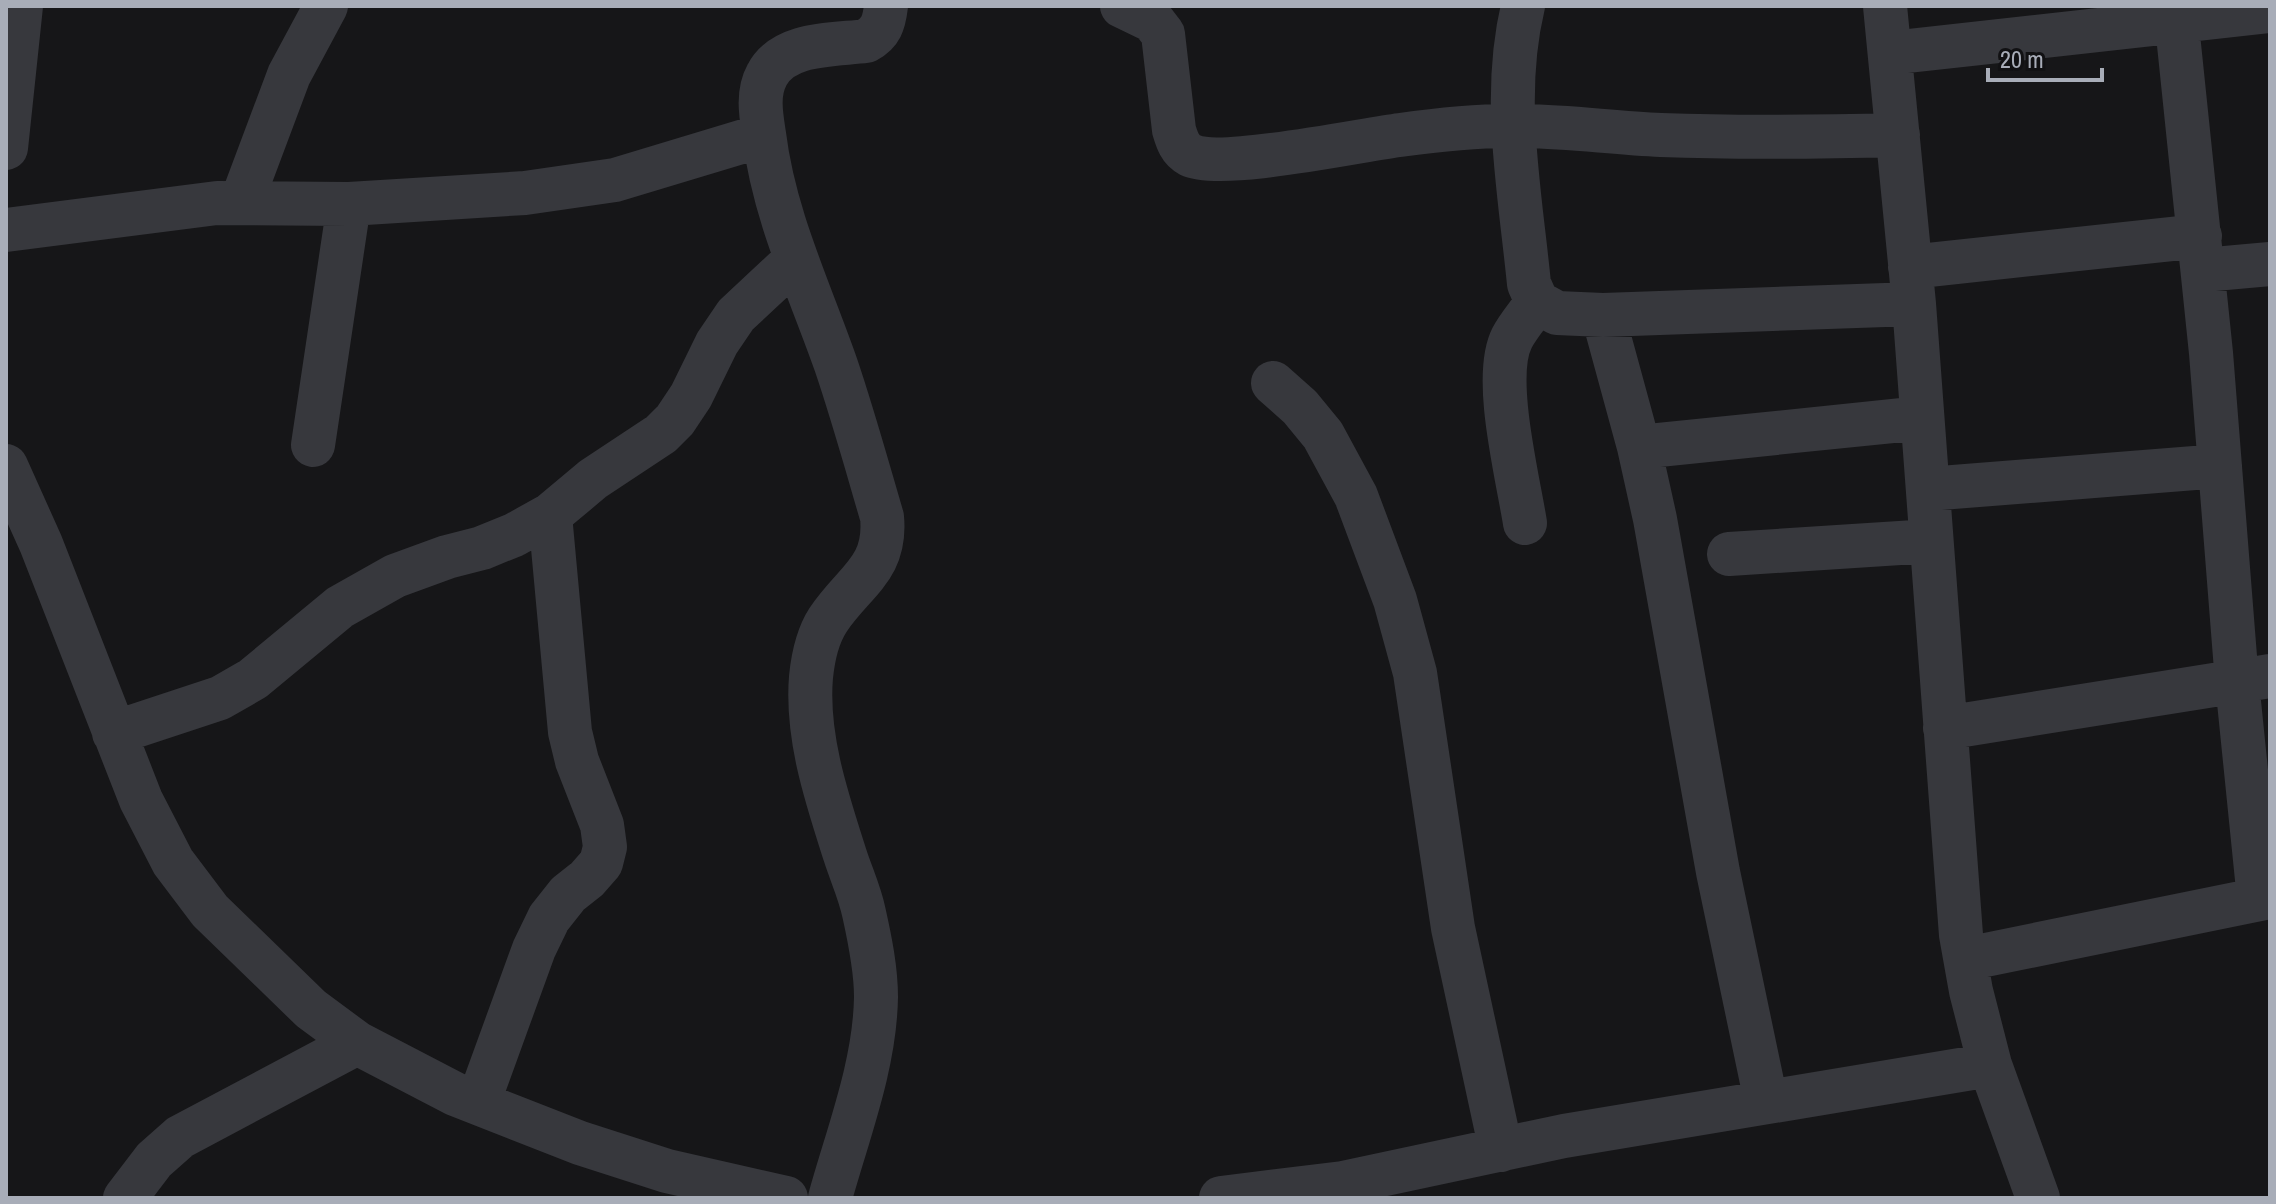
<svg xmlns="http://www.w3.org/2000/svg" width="2276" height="1204" font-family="'Archivo Narrow',sans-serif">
<rect width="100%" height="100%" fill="#161618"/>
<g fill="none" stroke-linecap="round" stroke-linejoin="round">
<!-- minor -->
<path stroke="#37383d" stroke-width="44" d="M 1122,6 L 1153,21 L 1163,34 L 1174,130 C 1177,140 1180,150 1190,155 C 1221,170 1360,140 1400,135 C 1436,130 1472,126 1509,126 C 1559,125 1610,133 1661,135 C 1740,138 1819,137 1898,135
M 1523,6 C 1501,98 1520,191 1529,284 L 1537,302 L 1557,313 L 1603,315 L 1914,304
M 1885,6 L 1914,304 L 1961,935 L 1971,991 L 1990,1065 L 2038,1198
M 2175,6 L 2211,353 L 2237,682 L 2259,899
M 1890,53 L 2270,11
M 6,148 L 21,6
M 241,203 L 289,75 L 326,6
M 6,230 L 217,203 L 349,204 L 525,193 L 615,180 L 764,135
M 1910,267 L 2200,236
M 2203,270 L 2270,264
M 1603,315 L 1639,447 L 1655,519 L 1718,872 L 1766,1101
M 1273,383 L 1300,407 L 1323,435 L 1356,496 L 1395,600 L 1415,673 L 1453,928 L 1501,1150
M 313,445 L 349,204
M 1639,447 L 1922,418
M 6,466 L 41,544 L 141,800 L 173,862 L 210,911 L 311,1009 L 357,1043 L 455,1094 L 580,1143 L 667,1171 L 786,1198
M 1928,489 L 2220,466
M 1525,523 C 1518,478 1492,377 1512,338 C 1518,326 1529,314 1537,302
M 1729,554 L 1931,541
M 1945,728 L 2270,676
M 114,733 L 220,698 L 253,679 L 340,607 L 395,576 L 447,557 L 482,548 L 514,535 L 550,515 L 593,479 L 661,434 L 675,420 L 691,396 L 717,343 L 736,315 L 795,260
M 1966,959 L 2270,897
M 478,1103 L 534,949 L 549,918 L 568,894 L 587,879 L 601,863 L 605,847 L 602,825 L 577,761 L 570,732 L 550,515
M 125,1198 L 154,1160 L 180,1137 L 357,1043
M 830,1198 C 848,1133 875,1065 876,997 C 876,969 870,940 864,913 C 860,893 851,874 845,855 C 827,799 806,737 811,677 C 813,657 817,637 828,620 C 854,581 887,569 882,517 C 867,466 853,415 836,365 C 809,288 774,216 764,134 C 761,115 757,93 767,75 C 784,42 834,45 866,41 C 881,33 884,23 886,6
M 1221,1198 L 1343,1183 L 1564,1136 L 1990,1065"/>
</g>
<!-- border -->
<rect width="2276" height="1204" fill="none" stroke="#a8adb8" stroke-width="16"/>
<!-- scale -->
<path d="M1988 68v12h114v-12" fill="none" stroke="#a8adb8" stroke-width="4"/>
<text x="2000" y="68" font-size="24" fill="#a8adb8" stroke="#111113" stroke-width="6" paint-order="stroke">20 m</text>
</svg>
